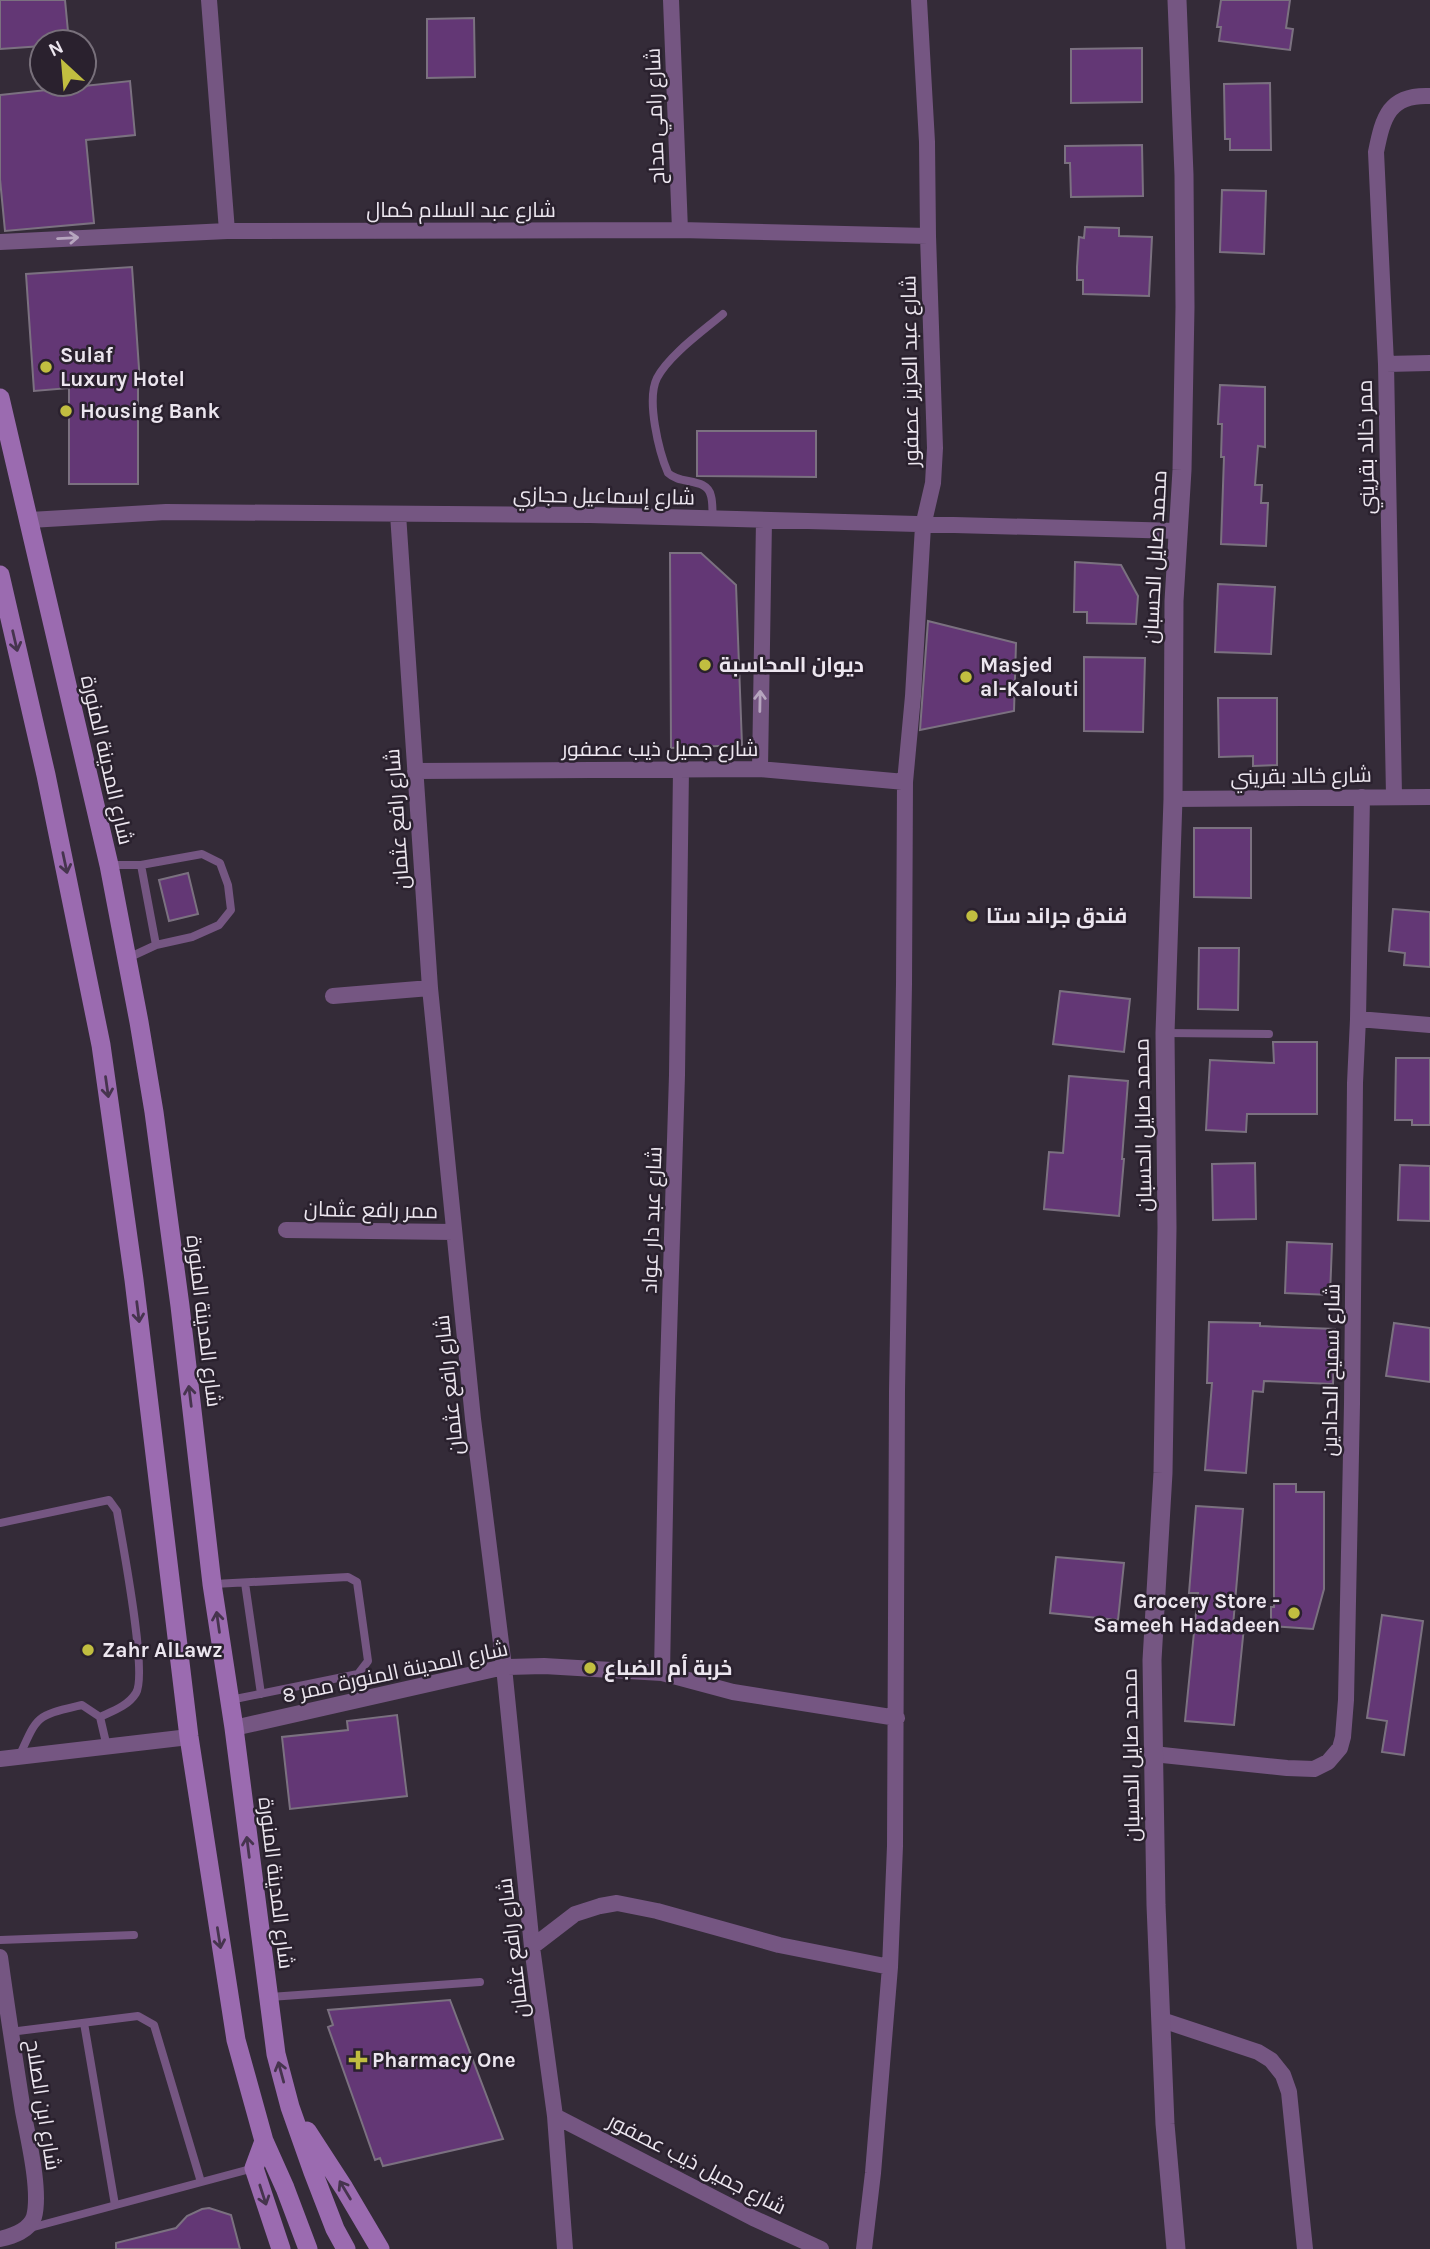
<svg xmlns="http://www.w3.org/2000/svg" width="1430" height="2249" font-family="Karla,Cairo,sans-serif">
<rect width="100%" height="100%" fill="#342b38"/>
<!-- building -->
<path fill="#633775" stroke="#7b7180" stroke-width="2" d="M 0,0 L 65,0 L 69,42 L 42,42 L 42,46 L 0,49 Z
M 1221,0 L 1290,0 L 1286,28 L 1293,29 L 1290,50 L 1219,41 L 1221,27 L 1217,27 Z
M 474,18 L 475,77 L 427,78 L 427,19 Z
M 1142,48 L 1142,102 L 1071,103 L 1071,49 Z
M 130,81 L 135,135 L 86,140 L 94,223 L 5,231 L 0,179 L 0,95 Z
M 1270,83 L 1271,150 L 1230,150 L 1230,139 L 1225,139 L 1224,84 Z
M 1142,145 L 1143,196 L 1071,197 L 1070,163 L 1065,163 L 1065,146 Z
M 1222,190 L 1266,191 L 1264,254 L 1220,252 Z
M 1085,227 L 1119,228 L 1119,236 L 1152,237 L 1149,296 L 1083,294 L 1083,280 L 1077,280 L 1077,267 L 1079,237 L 1084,238 Z
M 132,267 L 140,383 L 138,384 L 138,484 L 69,484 L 69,388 L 34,391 L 26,274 Z
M 1220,385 L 1265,387 L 1265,447 L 1258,446 L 1255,485 L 1262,485 L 1261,503 L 1268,503 L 1266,546 L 1221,544 L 1224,457 L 1221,457 L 1222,424 L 1218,424 Z
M 697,431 L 816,431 L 816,477 L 697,476 Z
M 670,553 L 701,553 L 736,585 L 742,745 L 671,748 Z
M 1075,562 L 1121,565 L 1138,596 L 1136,624 L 1087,623 L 1087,612 L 1074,612 Z
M 1218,584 L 1275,587 L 1271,654 L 1215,652 Z
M 928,621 L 1016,643 L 1014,711 L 920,730 Z
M 1084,657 L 1145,658 L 1143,732 L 1084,731 Z
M 1218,698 L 1277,698 L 1277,765 L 1253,766 L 1253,756 L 1219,757 Z
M 1194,828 L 1251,828 L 1251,898 L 1194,897 Z
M 188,873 L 198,914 L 169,921 L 159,880 Z
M 1393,909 L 1430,912 L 1430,967 L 1404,965 L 1405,953 L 1389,951 Z
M 1199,948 L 1239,948 L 1238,1010 L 1198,1009 Z
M 1060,991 L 1130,999 L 1124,1052 L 1053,1044 Z
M 1273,1042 L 1317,1042 L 1317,1114 L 1247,1114 L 1246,1132 L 1206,1130 L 1210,1060 L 1274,1063 Z
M 1396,1058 L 1430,1058 L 1430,1125 L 1412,1125 L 1412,1120 L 1395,1120 Z
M 1069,1076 L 1128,1081 L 1122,1159 L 1124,1159 L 1119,1216 L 1044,1209 L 1049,1152 L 1063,1153 Z
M 1255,1163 L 1256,1219 L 1213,1220 L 1212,1164 Z
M 1400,1165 L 1430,1166 L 1430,1221 L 1398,1220 Z
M 1287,1242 L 1332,1244 L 1330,1295 L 1285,1293 Z
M 1209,1322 L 1260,1323 L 1260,1326 L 1335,1329 L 1333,1384 L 1264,1381 L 1263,1392 L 1253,1391 L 1246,1473 L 1205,1470 L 1212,1383 L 1207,1383 Z
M 1394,1323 L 1430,1328 L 1430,1382 L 1386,1376 Z
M 1274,1484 L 1296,1484 L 1296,1492 L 1324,1492 L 1324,1589 L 1313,1629 L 1271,1626 L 1271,1607 L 1274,1607 Z
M 1196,1506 L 1243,1509 L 1233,1626 L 1244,1627 L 1234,1725 L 1185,1721 L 1198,1593 L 1189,1593 Z
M 1056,1557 L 1124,1563 L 1118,1620 L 1050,1613 Z
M 1382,1615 L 1423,1621 L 1404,1755 L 1382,1752 L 1387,1721 L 1367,1718 Z
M 397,1715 L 407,1796 L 290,1809 L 282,1737 L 348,1730 L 347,1721 Z
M 450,2000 L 503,2139 L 383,2166 L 380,2158 L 375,2160 L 355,2103 L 328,2027 L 333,2025 L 328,2010 Z
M 209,2208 L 231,2215 L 240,2249 L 116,2249 L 116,2243 L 176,2228 L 187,2216 L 202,2209 Z"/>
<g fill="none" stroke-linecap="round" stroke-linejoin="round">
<!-- service -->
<path stroke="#755682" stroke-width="8" d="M 713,519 C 712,511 713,503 711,496 C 707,477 680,485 668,473 C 659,452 646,400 657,378 C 669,355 703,331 723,314
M 110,865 L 141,865 L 156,945 L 128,958
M 141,865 L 202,854 L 220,863 L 228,885 L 231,910 L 219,925 L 192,937 L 156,945
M 1165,1033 L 1269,1034
M 0,1523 L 109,1500 L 117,1511 C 122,1541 148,1674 136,1693 C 128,1706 113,1711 100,1717
M 245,1583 L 261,1694
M 214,1584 L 348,1577 L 357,1582 L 368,1661 L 358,1674 L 230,1700
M 19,1757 C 38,1714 36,1716 82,1705 L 100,1717 L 107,1747
M 0,1940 L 134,1935
M 270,1997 L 480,1982
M 84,2023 L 115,2205
M 10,2032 L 138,2016 L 154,2025 L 201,2182
M 30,2228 L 254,2168"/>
<!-- minor -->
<path stroke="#755682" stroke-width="16" d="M 209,0 L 227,231
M 671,0 L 680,230
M 0,242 L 227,231 L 680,230 L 928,236
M 1386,364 L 1430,363
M 398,514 L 430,988 L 473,1419 L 504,1667 L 532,1947 L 555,2116 L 565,2249
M 30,520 L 166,512 L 590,515 L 1178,531
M 760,769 L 764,520
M 415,771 L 760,769 L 905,782
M 1394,796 L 1386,364 L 1376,152 C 1383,117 1389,94 1430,96
M 1173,799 L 1430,797
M 333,996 L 430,988
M 1358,1019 L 1430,1025
M 286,1230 L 454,1232
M 662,1673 L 667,1401 L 677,1075 L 681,769
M 234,1728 L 504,1667 L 544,1666 L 662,1673 L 733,1692 L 897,1718
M 1153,1754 L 1287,1768 L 1314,1769 L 1328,1762 L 1340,1748 L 1343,1737 L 1346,1700 L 1352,1404 L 1355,1083 L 1358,1019 L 1362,797
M 0,1759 L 189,1737
M 532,1947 L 575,1914 L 600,1906 L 617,1903 L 657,1911 L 779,1945 L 890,1967
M 0,1957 C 7,2008 15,2060 23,2111 C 28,2138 41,2191 34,2217 C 29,2231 13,2236 0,2239
M 1162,2020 L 1258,2052 L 1271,2060 L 1283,2075 L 1289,2092 L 1305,2249
M 555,2116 L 753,2218 L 821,2249
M 864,2249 L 873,2173 L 890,1967 L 895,1846 L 897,1391 L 904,984 L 905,782 L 913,696 L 923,526 L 933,483 L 935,448 L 928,236 L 927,142 L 919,0"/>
<!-- tertiary -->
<path stroke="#755682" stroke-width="19" d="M 1176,2249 L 1165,2124 L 1156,1905 L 1152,1660 L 1163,1473 L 1167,1228 L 1165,1033 L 1173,799 L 1174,601 L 1182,470 L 1185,307 L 1184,175 L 1177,0"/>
<!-- secondary -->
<path stroke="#9b6bb0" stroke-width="19" d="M 0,398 L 109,865 L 139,1022 L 154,1112 L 180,1306 L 212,1584 L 234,1728 L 276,2054 L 290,2107 L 313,2172 L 335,2229 L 346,2249
M 0,575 L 46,775 L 101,1045 L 134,1280 L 189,1737 L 236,2040 L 264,2141 L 285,2188 L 308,2249
M 307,2131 L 344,2188 L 380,2249
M 264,2141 L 254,2168 L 281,2249"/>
</g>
<!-- one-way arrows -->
<defs><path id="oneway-shaft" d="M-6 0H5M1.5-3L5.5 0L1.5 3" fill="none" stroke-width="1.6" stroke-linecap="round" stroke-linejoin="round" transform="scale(1.75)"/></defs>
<g stroke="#b6a5be">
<use href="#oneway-shaft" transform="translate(68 238) rotate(-3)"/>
<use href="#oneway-shaft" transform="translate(760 701) rotate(-89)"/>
</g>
<g stroke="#46344e">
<use href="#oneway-shaft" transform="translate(15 641) rotate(77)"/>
<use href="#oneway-shaft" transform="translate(65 863) rotate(78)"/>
<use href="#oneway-shaft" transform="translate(107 1087) rotate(82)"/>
<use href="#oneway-shaft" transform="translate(138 1312) rotate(83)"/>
<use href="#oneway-shaft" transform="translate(190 1396) rotate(-97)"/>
<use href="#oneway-shaft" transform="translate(218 1622) rotate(-98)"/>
<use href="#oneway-shaft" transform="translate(248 1847) rotate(-97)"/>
<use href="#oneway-shaft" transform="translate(219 1938) rotate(81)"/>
<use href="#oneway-shaft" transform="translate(281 2072) rotate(-105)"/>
<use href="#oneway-shaft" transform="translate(345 2190) rotate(-121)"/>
<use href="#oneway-shaft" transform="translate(263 2195) rotate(72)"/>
</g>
<!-- markers -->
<g fill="#c1be40" stroke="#2a212e" stroke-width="2.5">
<circle cx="46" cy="367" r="7"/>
<circle cx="66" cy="411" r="7"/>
<circle cx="705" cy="665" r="7"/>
<circle cx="966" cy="677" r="7"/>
<circle cx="972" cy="916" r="7"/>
<circle cx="1294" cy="1613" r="7"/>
<circle cx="88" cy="1650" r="7"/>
<circle cx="590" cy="1668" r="7"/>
<path d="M354.5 2049.5h7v7h7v7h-7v7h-7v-7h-7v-7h7z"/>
</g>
<g text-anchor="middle" stroke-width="5" stroke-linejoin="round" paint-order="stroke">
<!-- street labels -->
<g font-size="21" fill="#ece6ef" stroke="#2a212e">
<text transform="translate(655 116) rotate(-92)" y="7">شارع رامي مداح</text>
<text x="461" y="217">شارع عبد السلام كمال</text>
<text transform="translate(910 371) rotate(-91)" y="7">شارع عبد العزيز عصفور</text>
<text transform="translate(1366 447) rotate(-91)" y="7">ممر خالد بقريني</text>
<text transform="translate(604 496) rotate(1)" y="7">شارع إسماعيل حجازي</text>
<text transform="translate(1155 557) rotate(-87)" y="7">محمد صايل الحسبان</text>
<text x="660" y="756">شارع جميل ذيب عصفور</text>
<text transform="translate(107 760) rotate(77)" y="7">شارع المدينة المنورة</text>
<text transform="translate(1301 776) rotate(-1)" y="7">شارع خالد بقريني</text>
<text transform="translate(397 819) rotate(-94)" y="7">شارع رافع عثمان</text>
<text transform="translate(1143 1125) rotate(-91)" y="7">محمد صايل الحسبان</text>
<text transform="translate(371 1210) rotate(1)" y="7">ممر رافع عثمان</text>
<text transform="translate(652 1220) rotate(-88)" y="7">شارع عبد دار عواد</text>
<text transform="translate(204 1321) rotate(83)" y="7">شارع المدينة المنورة</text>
<text transform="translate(1331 1370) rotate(-89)" y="7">شارع سميح الحدادين</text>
<text transform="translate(449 1385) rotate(-96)" y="7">شارع رافع عثمان</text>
<text transform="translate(395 1672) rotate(-12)" y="7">شارع المدينة المنورة ممر 8</text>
<text transform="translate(1131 1755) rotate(-91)" y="7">محمد صايل الحسبان</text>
<text transform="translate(276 1883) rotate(83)" y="7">شارع المدينة المنورة</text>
<text transform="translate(513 1948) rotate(-97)" y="7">شارع رافع عثمان</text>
<text transform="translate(43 2105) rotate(81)" y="7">شارع ابن الصلاح</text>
<text transform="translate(697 2164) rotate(27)" y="7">شارع جميل ذيب عصفور</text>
</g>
<!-- poi labels -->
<g font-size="21" font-weight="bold" fill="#ece6ef" stroke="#2a212e" text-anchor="start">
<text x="60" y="362">Sulaf<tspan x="60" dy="24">Luxury Hotel</tspan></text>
<text x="80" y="418">Housing Bank</text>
<text x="719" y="672">ديوان المحاسبة</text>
<text x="980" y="672">Masjed<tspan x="980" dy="24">al-Kalouti</tspan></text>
<text x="986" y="923">فندق جراند ستا</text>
<text x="1280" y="1608" text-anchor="end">Grocery Store -<tspan x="1280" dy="24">Sameeh Hadadeen</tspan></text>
<text x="102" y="1657">Zahr AlLawz</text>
<text x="604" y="1675">خربة أم الضباع</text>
<text x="372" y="2067">Pharmacy One</text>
</g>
</g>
<!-- north arrow -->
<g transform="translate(63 63) rotate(334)"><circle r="33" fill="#2a212e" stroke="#78707b" stroke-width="2"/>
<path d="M0-5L12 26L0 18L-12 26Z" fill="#c1be40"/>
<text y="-10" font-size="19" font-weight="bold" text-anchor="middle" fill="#ece6ef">N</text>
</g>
</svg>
